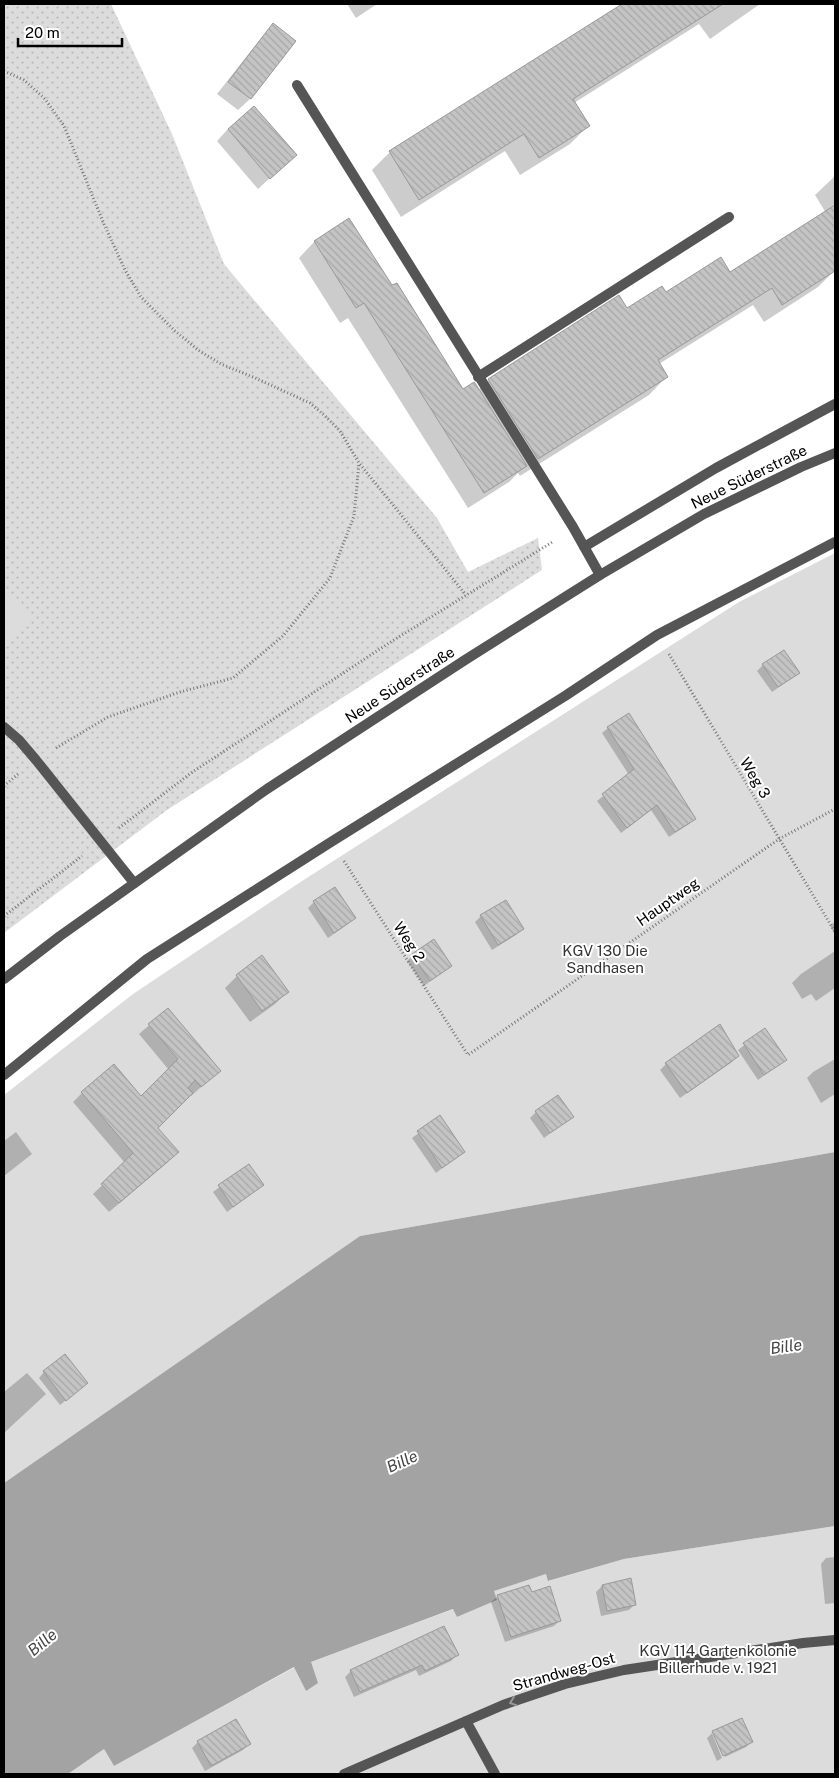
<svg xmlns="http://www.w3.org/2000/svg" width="839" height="1778" font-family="'Public Sans',sans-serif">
<defs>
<pattern id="grass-dots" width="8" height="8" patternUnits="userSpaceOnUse" patternTransform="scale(1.25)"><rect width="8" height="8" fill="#dcdcdc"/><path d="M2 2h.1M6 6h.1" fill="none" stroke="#bbb" stroke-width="1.8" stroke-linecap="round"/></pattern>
<pattern id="building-back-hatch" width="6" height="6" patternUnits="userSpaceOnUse" patternTransform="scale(1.25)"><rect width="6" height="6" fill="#c4c4c4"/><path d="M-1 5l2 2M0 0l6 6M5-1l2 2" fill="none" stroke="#a7a7a7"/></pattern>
</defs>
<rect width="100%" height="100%" fill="#fff"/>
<!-- grass -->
<path fill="url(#grass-dots)" d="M 4,4 L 111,4 L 172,134 L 224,264 L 437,518 L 468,572 L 538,538 L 542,570 L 167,810 L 4,933 Z"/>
<!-- garden -->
<path fill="#dcdcdc" d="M 835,553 L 835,1152 L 360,1236 L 4,1483 L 4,1095 L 133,994 L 302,881 L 739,602 Z
M 4,587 L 34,620 L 4,648 Z
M 835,1526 L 835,1774 L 68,1774 L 104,1749 L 114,1766 L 295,1667 L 306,1691 L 311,1662 L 454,1609 L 457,1617 L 497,1600 L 493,1591 L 546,1574 L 549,1581 L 624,1559 Z"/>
<!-- water -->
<path fill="#a3a3a3" d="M 835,1152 L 835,1526 L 624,1559 L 548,1581 L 546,1574 L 494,1591 L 497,1600 L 457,1617 L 453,1609 L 311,1662 L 318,1683 L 306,1691 L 294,1667 L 114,1766 L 104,1749 L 68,1774 L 4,1774 L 4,1483 L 360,1236 Z"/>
<!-- shadow -->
<path fill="#0003" d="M 347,4 L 377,4 L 356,18 Z
M 625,4 L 760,4 L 710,39 L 699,24 L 574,103 L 588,126 L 570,144 L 520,175 L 505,151 L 401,217 L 372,170 L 390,152 Z
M 273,25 L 295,41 L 250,99 L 238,110 L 217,94 L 262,37 Z
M 228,129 L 295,155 L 258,189 L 217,141 Z
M 835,176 L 835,245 L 826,251 L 835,267 L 835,270 L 818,287 L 764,322 L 753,305 L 659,364 L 667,376 L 649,395 L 520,476 L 518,473 L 509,482 L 468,508 L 348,318 L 340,323 L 299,258 L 314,242 L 349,220 L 391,287 L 463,390 L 478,390 L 489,380 L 626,309 L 665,293 L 730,274 L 826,213 L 815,195 Z
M 763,665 L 798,673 L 792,678 L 772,692 L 757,671 Z
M 608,728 L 695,818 L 689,824 L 669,837 L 651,810 L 621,833 L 597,801 L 629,775 L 602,733 Z
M 505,901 L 522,929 L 516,935 L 492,950 L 475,922 L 481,916 Z
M 314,902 L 354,918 L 348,924 L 328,938 L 308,908 Z
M 835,921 L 835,935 L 830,926 Z
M 835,951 L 835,988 L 816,1001 L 811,994 L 802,999 L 792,983 L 801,974 Z
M 413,955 L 450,966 L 424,986 L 407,961 Z
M 237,976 L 287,992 L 275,1004 L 250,1022 L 225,988 Z
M 168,1009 L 219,1071 L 191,1096 L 190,1094 L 156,1128 L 168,1162 L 109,1212 L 93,1194 L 125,1163 L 73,1102 L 82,1093 L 141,1098 L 169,1070 L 139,1034 Z
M 764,1030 L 785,1060 L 758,1080 L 738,1050 Z
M 737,1056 L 732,1062 L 680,1098 L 660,1070 L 666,1064 Z
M 835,1059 L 835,1094 L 821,1103 L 807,1078 L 813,1072 Z
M 536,1112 L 572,1117 L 544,1138 L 530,1118 Z
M 440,1117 L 463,1152 L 436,1173 L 412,1138 Z
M 16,1132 L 32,1154 L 4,1176 L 4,1141 Z
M 248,1165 L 262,1185 L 227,1212 L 213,1192 Z
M 44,1372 L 87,1383 L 60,1405 L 39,1378 Z
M 27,1373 L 46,1394 L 4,1433 L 4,1392 Z
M 835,1557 L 835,1603 L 825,1604 L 821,1564 L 826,1558 Z
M 630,1580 L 635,1604 L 629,1610 L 601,1616 L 596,1592 L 602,1586 Z
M 529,1586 L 531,1594 L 560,1620 L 554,1626 L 505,1642 L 491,1602 L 497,1597 Z
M 457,1655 L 451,1661 L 419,1676 L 416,1670 L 354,1697 L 345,1677 L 351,1671 Z
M 713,1732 L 752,1741 L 746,1747 L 725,1757 Z
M 712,1733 L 722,1758 L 717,1761 L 707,1738 Z
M 198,1742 L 249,1744 L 243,1750 L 205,1771 L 192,1748 Z"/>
<!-- building -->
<path fill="url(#building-back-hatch)" stroke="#999" d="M 622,4 L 723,4 L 573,99 L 590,126 L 539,158 L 524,134 L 419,200 L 389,151 Z
M 273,23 L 296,41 L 251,99 L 228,82 Z
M 254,106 L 297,155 L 270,179 L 228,129 Z
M 835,205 L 835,271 L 782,305 L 772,288 L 658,360 L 668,377 L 538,459 L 488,379 L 619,295 L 627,308 L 662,286 L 666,292 L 721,257 L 730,272 Z
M 349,218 L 392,285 L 397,283 L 463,389 L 474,382 L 475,383 L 527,466 L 484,493 L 364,303 L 356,308 L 314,241 Z
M 784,650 L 800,673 L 778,687 L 762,664 Z
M 629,713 L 696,819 L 675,832 L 657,805 L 627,828 L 602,794 L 634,769 L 607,727 Z
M 335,887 L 356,918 L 334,933 L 313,901 Z
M 506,900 L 524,929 L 498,945 L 480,915 Z
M 434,939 L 452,966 L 430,981 L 412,954 Z
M 262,955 L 289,992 L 262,1011 L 236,975 Z
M 168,1008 L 221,1071 L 201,1087 L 195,1080 L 188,1088 L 193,1093 L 158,1128 L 179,1152 L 119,1203 L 101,1184 L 133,1153 L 81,1092 L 114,1064 L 141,1096 L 178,1059 L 148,1024 Z
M 720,1024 L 739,1056 L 687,1093 L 665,1063 Z
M 765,1028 L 787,1060 L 764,1075 L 743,1043 Z
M 558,1095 L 574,1117 L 550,1133 L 535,1111 Z
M 440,1115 L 465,1152 L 442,1168 L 417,1131 Z
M 249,1164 L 264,1185 L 233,1207 L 218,1185 Z
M 65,1354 L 88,1383 L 66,1401 L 43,1371 Z
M 631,1578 L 636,1605 L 607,1611 L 602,1585 Z
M 529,1585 L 532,1592 L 550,1586 L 561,1621 L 511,1637 L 497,1595 Z
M 444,1626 L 459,1655 L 425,1671 L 422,1665 L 360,1692 L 350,1670 Z
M 742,1718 L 753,1742 L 723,1756 L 712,1731 Z
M 236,1719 L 251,1744 L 211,1766 L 197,1741 Z"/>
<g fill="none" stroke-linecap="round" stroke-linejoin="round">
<!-- path -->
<path stroke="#777" stroke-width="3" stroke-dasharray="1 2.5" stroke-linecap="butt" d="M 4,71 L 24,80 L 45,99 L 64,126 L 104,224 L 125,270 L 141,297 L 175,331 L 198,350 L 221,364 L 253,377 L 310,403 L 325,416 L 340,431 L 359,463 L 466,595
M 669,654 L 835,932
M 56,748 L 108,717 L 180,692 L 233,678 L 283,636 L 330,578 L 354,516 L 359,463
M 4,786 L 18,774
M 119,828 L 191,773 L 389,643 L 554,541
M 344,861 L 468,1055 L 779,839 L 835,809
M 4,916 L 82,856"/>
<!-- service -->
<path stroke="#555" stroke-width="10" d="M 297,85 L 573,527 L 600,575
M 478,377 L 729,217
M 584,547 L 716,468 L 835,404
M 4,727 L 19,740 L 36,760 L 134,883
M 4,1075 L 147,959 L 331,842 L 565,696 L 657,635 L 835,542
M 466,1721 L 495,1774
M 344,1774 L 503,1705 L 565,1684 L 624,1670 L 803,1643 L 835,1640"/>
<!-- minor -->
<path stroke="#555" stroke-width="10" d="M 4,979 L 60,936 L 267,789 L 465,660 L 600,575 L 704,514 L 801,467 L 835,453"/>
</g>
<!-- one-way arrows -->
<defs><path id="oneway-chevron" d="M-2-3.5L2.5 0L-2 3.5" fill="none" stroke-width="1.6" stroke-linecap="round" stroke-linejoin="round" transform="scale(1.25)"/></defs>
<use stroke="#999" href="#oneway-chevron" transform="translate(513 1702) rotate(161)"/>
<g text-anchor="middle" stroke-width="4" stroke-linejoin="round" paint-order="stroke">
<!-- street labels -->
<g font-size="15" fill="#000" stroke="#fff">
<text transform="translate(749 477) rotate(-26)" y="5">Neue Süderstraße</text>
<text transform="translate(400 685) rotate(-33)" y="5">Neue Süderstraße</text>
<text transform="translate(755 778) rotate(59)" y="5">Weg 3</text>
<text transform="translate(668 902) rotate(-35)" y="5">Hauptweg</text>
<text transform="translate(409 942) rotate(57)" y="5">Weg 2</text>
<text transform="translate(564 1672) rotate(-16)" y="5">Strandweg-Ost</text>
</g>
<!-- park labels -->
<g font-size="15" fill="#333" stroke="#fff">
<text x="605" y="956">KGV 130 Die<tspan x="605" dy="17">Sandhasen</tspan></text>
<text x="718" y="1656">KGV 114 Gartenkolonie<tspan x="718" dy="17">Billerhude v. 1921</tspan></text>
</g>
<!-- water labels -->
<g font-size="16" font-style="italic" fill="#444" stroke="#fff">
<text transform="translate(786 1346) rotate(-7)" y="6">Bille</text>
<text transform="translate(402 1461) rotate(-24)" y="6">Bille</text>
<text transform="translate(42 1642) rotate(-40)" y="6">Bille</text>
</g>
</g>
<!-- border -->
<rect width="839" height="1778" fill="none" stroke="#000000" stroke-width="10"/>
<!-- scale -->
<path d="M18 38v8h104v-8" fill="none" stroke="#000000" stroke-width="2.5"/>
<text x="25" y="38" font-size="15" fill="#000000" stroke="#ffffff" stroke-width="4" paint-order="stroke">20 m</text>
</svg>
